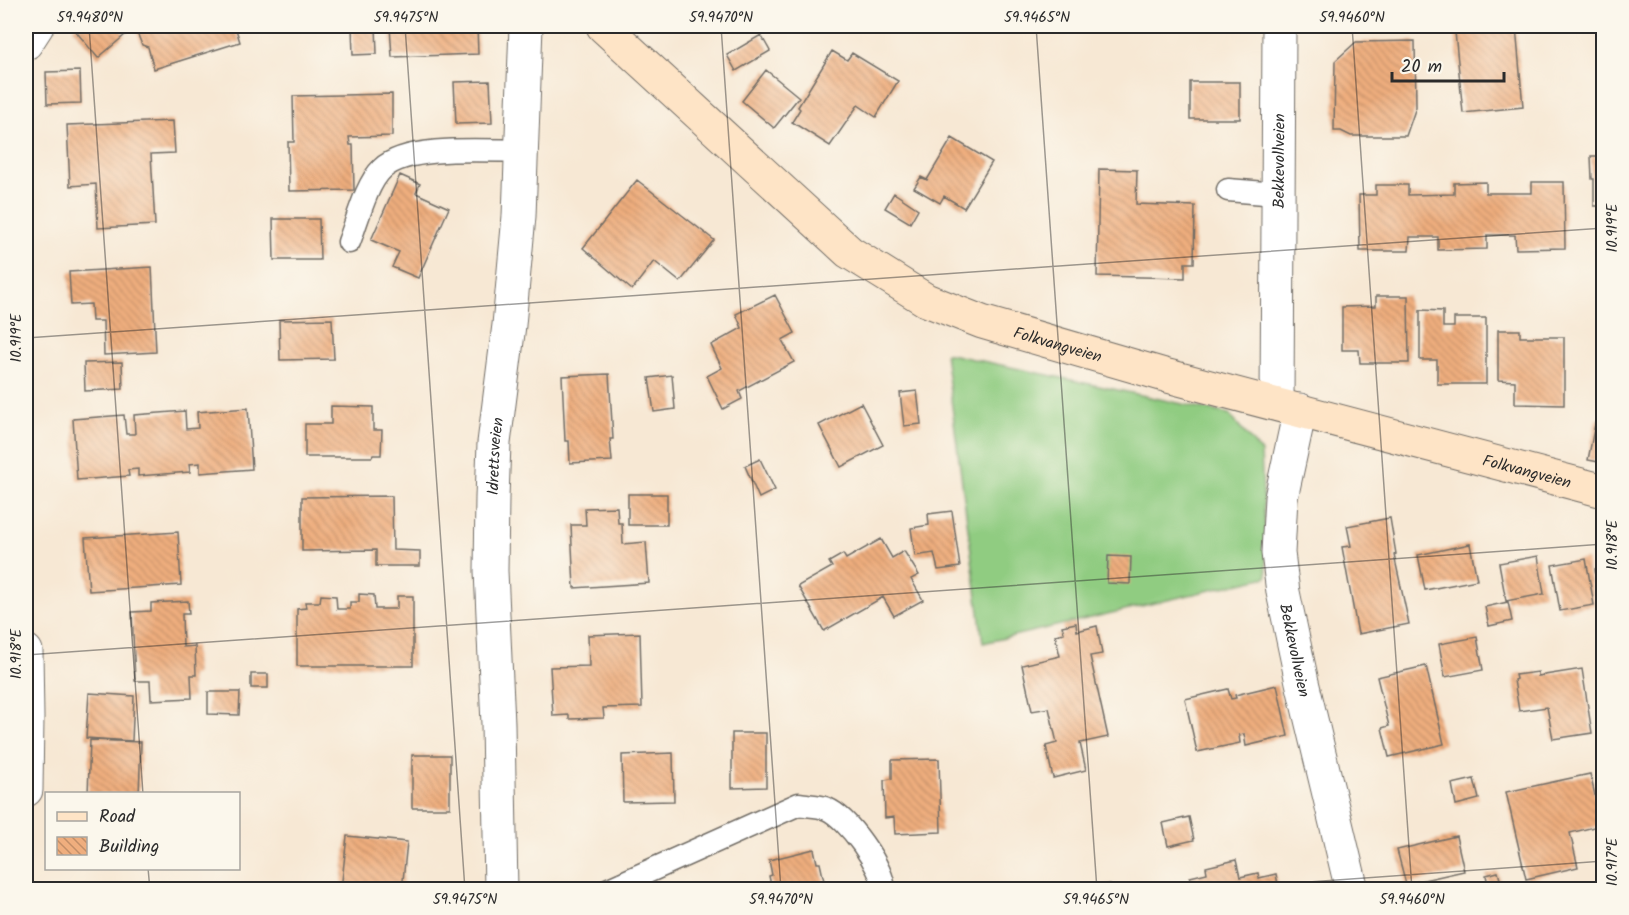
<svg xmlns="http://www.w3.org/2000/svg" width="1629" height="915" font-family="Kalam,sans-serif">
<defs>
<pattern id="building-back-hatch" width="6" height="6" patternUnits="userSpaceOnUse" patternTransform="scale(1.5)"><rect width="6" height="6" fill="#efae7e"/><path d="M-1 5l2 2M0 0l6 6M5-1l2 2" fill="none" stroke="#c28e67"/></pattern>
</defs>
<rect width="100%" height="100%" fill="#fbf7ec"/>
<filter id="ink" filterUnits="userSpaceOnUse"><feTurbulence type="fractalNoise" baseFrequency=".0167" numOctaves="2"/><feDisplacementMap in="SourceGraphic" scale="12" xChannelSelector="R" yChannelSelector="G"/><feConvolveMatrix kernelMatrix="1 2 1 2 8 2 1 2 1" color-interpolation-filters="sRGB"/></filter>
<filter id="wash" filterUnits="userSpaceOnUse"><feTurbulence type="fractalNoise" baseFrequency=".008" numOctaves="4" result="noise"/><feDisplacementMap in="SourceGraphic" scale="24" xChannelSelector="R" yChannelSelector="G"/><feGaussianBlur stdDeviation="1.35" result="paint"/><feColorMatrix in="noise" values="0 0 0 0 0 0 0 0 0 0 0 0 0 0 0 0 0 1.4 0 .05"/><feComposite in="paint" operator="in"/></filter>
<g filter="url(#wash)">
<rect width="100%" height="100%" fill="#f7e8d4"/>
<!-- garden -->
<path fill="#90cc81" stroke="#5e7c56" stroke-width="1.5" d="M 945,353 L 1229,414 L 1261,452 L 1267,577 L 983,643 Z"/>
<g id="blocks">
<!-- building -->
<path fill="url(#building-back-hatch)" d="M 76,26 L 118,26 L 125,35 L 98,58 L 73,28 Z
M 139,26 L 235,26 L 240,42 L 154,69 L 148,47 L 142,45 L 136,30 Z
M 352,26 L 376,26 L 377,54 L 353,55 Z
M 390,26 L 477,26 L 478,54 L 392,57 Z
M 1516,27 L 1523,107 L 1463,113 L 1455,32 Z
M 761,35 L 770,51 L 736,71 L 727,55 Z
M 1415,41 L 1416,107 L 1406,136 L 1351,136 L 1341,131 L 1334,131 L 1335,61 L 1356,42 Z
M 832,51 L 847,60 L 852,53 L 898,81 L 876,117 L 858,105 L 830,146 L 792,122 L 800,109 L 798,107 Z
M 766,70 L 799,97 L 774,128 L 742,101 Z
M 80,71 L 81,103 L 47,104 L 46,72 Z
M 490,81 L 492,123 L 456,124 L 454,82 Z
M 1190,82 L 1240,82 L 1240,119 L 1190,119 Z
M 392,94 L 392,136 L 349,137 L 350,145 L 353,145 L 354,190 L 289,191 L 288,142 L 294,142 L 293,96 Z
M 173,121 L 175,153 L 151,154 L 155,225 L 98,228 L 96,184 L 70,186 L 67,125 Z
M 952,138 L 992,162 L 964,208 L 944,196 L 940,203 L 914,188 L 921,177 L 927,180 Z
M 1591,156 L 1604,156 L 1604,206 L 1594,206 L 1594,179 L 1592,179 Z
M 1099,169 L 1137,170 L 1136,204 L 1195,206 L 1194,263 L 1185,263 L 1185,278 L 1097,276 Z
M 400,175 L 420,184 L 416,193 L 449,208 L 418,278 L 392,267 L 399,252 L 371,240 Z
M 637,180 L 714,240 L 680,282 L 654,261 L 632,290 L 583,248 Z
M 1486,182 L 1486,193 L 1532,193 L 1532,182 L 1564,182 L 1565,248 L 1516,249 L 1515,235 L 1487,235 L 1487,249 L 1438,250 L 1438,237 L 1410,237 L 1409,251 L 1360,251 L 1359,195 L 1376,195 L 1376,185 L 1408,185 L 1408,195 L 1454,194 L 1454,183 Z
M 894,193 L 918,209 L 910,223 L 885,208 Z
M 273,219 L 319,219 L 320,260 L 274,260 Z
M 152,267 L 156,352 L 104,355 L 103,321 L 92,321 L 91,304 L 71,305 L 69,272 Z
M 775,295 L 795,333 L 782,340 L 794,362 L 739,391 L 742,399 L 723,409 L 707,376 L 722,368 L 711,345 L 742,328 L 736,314 Z
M 1376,296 L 1408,296 L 1409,363 L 1360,363 L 1359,350 L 1342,350 L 1342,307 L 1376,306 Z
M 1420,310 L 1443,311 L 1443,327 L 1454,327 L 1454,318 L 1486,318 L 1486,384 L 1437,384 L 1437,360 L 1420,360 Z
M 332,319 L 334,359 L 280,360 L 279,320 Z
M 1498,330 L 1520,330 L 1520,337 L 1564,337 L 1564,405 L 1515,404 L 1515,381 L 1498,380 Z
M 122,362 L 123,389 L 85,391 L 84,363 Z
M 609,374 L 613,439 L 610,439 L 612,461 L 570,463 L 569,441 L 565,441 L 562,376 Z
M 672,375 L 675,409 L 654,412 L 649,378 Z
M 917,391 L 921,424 L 904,426 L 900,393 Z
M 861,403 L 883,445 L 841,467 L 819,425 Z
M 331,406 L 373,407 L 373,430 L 382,430 L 381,455 L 373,455 L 372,457 L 305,457 L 305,424 L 331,424 Z
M 248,408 L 252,469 L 200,473 L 200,463 L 189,464 L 190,472 L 138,476 L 138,469 L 128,470 L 129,476 L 77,480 L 73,419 L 124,415 L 126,434 L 135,434 L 134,415 L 185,411 L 186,429 L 198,428 L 197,412 Z
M 1596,419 L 1604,420 L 1604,463 L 1588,460 Z
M 760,459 L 775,490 L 759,498 L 745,466 Z
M 628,494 L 667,494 L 667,525 L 628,525 Z
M 392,496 L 393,550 L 420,551 L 420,566 L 376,566 L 376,550 L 302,551 L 302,497 Z
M 617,507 L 618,523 L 622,523 L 623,544 L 646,542 L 649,583 L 574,588 L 571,525 L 586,525 L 585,508 Z
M 952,511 L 960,567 L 938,570 L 934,553 L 915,556 L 911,528 L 929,525 L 928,514 Z
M 1390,518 L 1396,554 L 1394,555 L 1409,624 L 1358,634 L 1342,547 L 1351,546 L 1347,526 Z
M 178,532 L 181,585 L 89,591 L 85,538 Z
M 881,539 L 892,558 L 904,551 L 919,575 L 911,579 L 923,600 L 894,616 L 883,597 L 824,631 L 798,586 L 832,567 L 829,562 L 843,554 L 846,559 Z
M 1470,544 L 1477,580 L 1425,590 L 1418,555 Z
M 1108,556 L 1131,557 L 1130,584 L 1107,583 Z
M 1538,556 L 1544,594 L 1506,601 L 1499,563 Z
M 1586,559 L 1594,605 L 1560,611 L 1552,565 Z
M 1604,568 L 1604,610 L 1600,611 L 1595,569 Z
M 359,594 L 374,595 L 375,609 L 397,609 L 397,596 L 413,596 L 413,666 L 297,666 L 297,609 L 306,608 L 305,602 L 320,602 L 321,595 L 336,596 L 337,609 L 350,609 L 350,602 L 359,602 Z
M 188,601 L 189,614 L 182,614 L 183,647 L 195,646 L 196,675 L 191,675 L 192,698 L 151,700 L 150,681 L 135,681 L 132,612 L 151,611 L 151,603 Z
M 1508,602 L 1512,621 L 1489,626 L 1485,607 Z
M 1076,623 L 1077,631 L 1097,626 L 1102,654 L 1090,656 L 1108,737 L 1080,743 L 1086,770 L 1053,778 L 1046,746 L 1057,743 L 1049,708 L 1032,711 L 1022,665 L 1060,656 L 1055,635 L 1064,633 L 1062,626 Z
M 640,633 L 642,707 L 603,708 L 604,718 L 569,719 L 569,715 L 553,716 L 550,667 L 589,666 L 588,635 Z
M 1477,637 L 1483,670 L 1445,677 L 1439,644 Z
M 1426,666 L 1444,744 L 1389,757 L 1382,728 L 1389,726 L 1377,677 Z
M 1582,669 L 1592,733 L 1553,739 L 1547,707 L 1519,711 L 1514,680 L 1516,679 L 1515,675 L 1538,672 L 1538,676 Z
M 251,674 L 268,674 L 268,688 L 251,688 Z
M 1277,685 L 1288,736 L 1246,746 L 1244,734 L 1239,735 L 1240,743 L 1197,752 L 1185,699 L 1228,689 L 1231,699 L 1236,698 L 1235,695 Z
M 208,692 L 240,692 L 239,715 L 208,714 Z
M 89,693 L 134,696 L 132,741 L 86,738 Z
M 732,733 L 766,733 L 766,787 L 732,788 Z
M 90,740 L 141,742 L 139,794 L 88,794 Z
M 673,753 L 674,801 L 623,802 L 622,755 Z
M 412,755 L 450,755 L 450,808 L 412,808 Z
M 939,759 L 941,832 L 895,834 L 894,817 L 885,818 L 884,780 L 892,779 L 892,760 Z
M 1590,774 L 1602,825 L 1570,833 L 1578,867 L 1526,879 L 1506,792 Z
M 1474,779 L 1479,799 L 1456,805 L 1452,784 Z
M 1189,817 L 1194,840 L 1168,846 L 1163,823 Z
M 347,836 L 407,842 L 402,890 L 341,890 Z
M 1456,836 L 1464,871 L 1406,884 L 1397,850 Z
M 814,849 L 817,863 L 820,863 L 826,890 L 772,890 L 769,876 L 772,875 L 769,860 Z
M 1236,860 L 1240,877 L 1258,873 L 1259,878 L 1276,874 L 1279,890 L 1193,890 L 1190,877 L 1207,873 L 1206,867 Z
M 1498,872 L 1503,890 L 1489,890 L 1486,875 Z
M 1110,884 L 1111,890 L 1090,890 L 1090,889 Z"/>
</g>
</g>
<g filter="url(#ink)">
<use href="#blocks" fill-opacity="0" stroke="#726d66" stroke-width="1.5"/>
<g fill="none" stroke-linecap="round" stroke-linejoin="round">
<!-- lane casing -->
<g stroke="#726d66" stroke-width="25">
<path id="lane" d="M 1228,190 L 1277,194
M 349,242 C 357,222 366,184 382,169 C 408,144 487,151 523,151
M 607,890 L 799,804 C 807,806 819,805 827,809 C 848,818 883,867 884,890"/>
</g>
<!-- street casing -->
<g stroke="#726d66" stroke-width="35">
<g id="street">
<path d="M 26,43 L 37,26"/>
<path id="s1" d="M 1277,404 L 1279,26"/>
<path id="s2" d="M 1300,410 L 1281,498 L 1278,553 L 1283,592 L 1302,682 L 1352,890"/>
<path d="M 26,651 L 27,718 L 26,790"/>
<path id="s3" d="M 501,890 L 498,724 L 491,571 L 492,498 L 494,443 L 509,325 L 519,216 L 526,26"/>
</g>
</g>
<!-- secondary casing -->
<g stroke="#726d66" stroke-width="35">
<g id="secondary">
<path id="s4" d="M 603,26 L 849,252 L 926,300 L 982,322 L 1168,376 L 1604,491"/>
</g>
</g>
<!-- lane -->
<use href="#lane" stroke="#fff" stroke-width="22"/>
<!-- street -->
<use href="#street" stroke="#fff" stroke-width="33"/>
<!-- secondary -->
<use href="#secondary" stroke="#fee4c6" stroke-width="33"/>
</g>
</g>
<!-- ticks -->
<path fill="none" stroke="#2b2b2b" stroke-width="1.5" stroke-opacity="0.45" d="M 89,26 L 143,794M 405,26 L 465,890M 721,26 L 781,890M 1036,26 L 1097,890M 1352,26 L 1412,890M 26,338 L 1604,228M 26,655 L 1604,544M 148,868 L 150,890M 1196,890 L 1604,861"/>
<g text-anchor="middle" stroke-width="6" stroke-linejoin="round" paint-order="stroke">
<!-- street labels -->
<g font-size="16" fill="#2b2b2b" stroke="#fbf7ec">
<text dy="6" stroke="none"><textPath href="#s1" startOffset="243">Bekkevollveien</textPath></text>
<text dy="6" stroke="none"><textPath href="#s4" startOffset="564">Folkvangveien</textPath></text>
<text dy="6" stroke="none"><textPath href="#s3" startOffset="434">Idrettsveien</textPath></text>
<text dy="6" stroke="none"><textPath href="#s4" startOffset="1050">Folkvangveien</textPath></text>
<text dy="6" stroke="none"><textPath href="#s2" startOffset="244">Bekkevollveien</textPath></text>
</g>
</g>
<!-- margin -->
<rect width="1629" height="915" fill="none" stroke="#fbf7ec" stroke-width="66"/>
<!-- legend -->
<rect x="45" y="792" width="195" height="78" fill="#fbf7ec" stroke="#a8a59f" stroke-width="1.5"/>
<rect x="57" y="812" width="30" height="9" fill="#fee4c6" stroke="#a8a59f" stroke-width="1.5"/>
<text x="99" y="822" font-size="18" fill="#2b2b2b">Road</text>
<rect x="57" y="837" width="30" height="18" fill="url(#building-back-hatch)" stroke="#a8a59f" stroke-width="1.5"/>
<text x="99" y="852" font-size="18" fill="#2b2b2b">Building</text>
<!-- scale -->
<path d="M1392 72v9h112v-9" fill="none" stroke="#2b2b2b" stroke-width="3"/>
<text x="1401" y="72" font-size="18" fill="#2b2b2b" stroke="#fbf7ec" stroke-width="4.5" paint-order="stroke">20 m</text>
<rect x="33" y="33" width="1563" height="849" fill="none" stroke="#2b2b2b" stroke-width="2"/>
<g font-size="15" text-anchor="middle" fill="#2b2b2b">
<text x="90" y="22">59.9480°N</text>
<text x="406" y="22">59.9475°N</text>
<text x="721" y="22">59.9470°N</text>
<text x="1037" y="22">59.9465°N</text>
<text x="1352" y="22">59.9460°N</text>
<text transform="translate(1612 228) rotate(-90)" y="5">10.919°E</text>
<text transform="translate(16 338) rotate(-90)" y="5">10.919°E</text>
<text transform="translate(1612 545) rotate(-90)" y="5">10.918°E</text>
<text transform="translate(16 654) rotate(-90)" y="5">10.918°E</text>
<text transform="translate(1612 862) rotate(-90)" y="5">10.917°E</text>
<text x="465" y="904">59.9475°N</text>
<text x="781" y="904">59.9470°N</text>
<text x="1096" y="904">59.9465°N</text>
<text x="1412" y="904">59.9460°N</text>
</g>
</svg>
